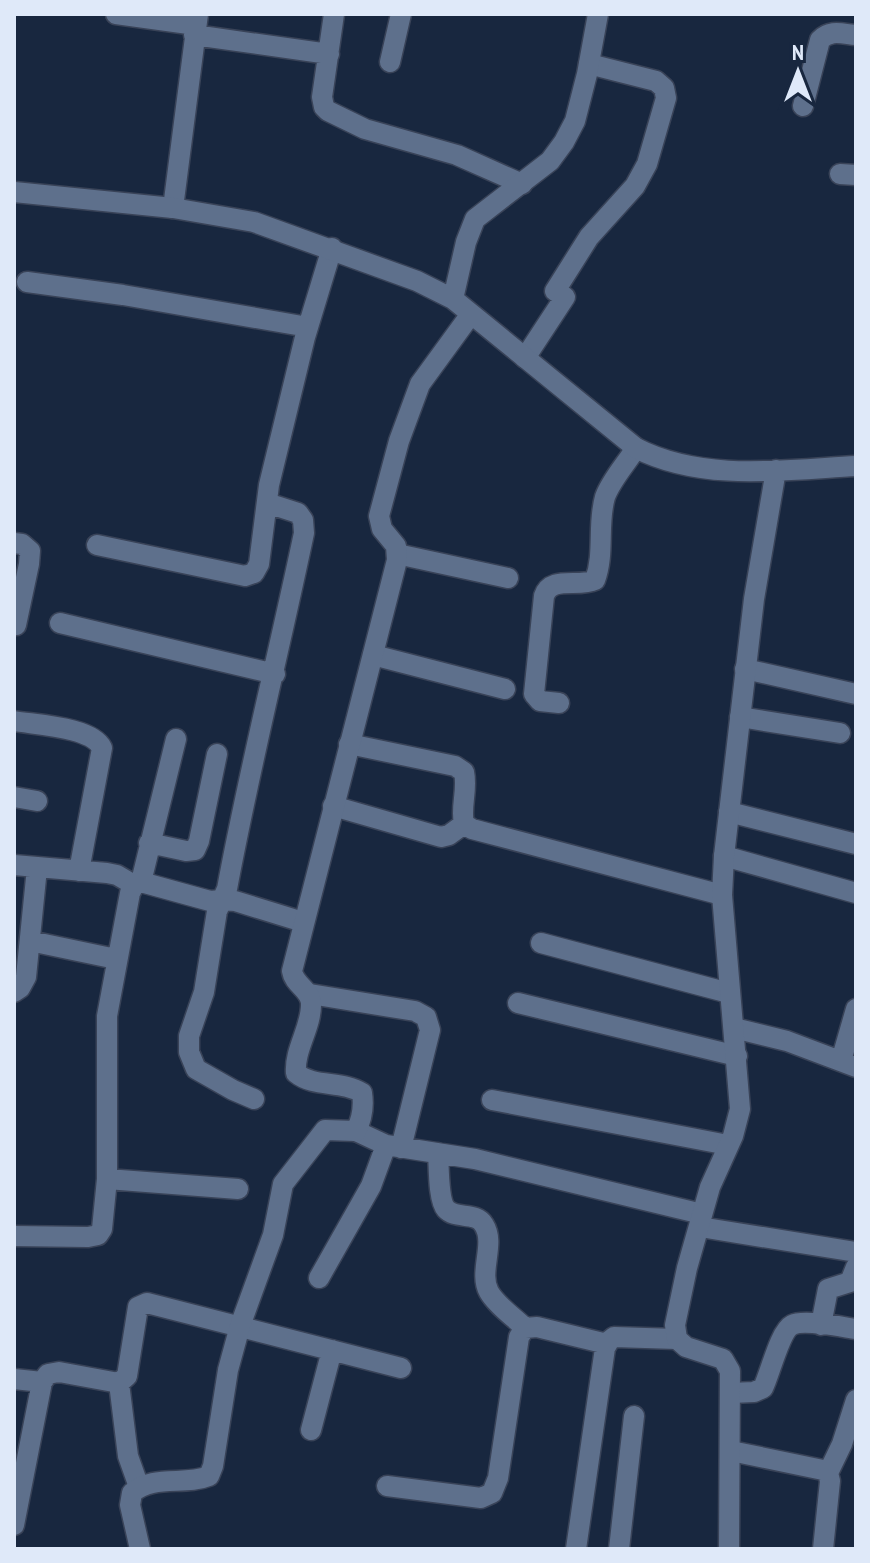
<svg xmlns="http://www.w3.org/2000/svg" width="870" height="1563" font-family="'PT Sans Narrow',sans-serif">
<rect width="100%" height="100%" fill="#18273f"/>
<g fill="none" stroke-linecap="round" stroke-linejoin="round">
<!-- minor casing -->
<g stroke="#394358" stroke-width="23">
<path id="minor" d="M 116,14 L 196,25
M 334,14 L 322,97 L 324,107 L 328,111 L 365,129 L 457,155 L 522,184
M 194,35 L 329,54
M 390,62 L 401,14
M 803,106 L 820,40 C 830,29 843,34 856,35
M 840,174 L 856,175
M 173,208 L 198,14
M 27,282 L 123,295 L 308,327
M 525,358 L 565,297 L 555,291 L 589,237 L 635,186 L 647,164 L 666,98 L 664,88 L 656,81 L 589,64
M 14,543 L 22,544 L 30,551 L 29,564 L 16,625
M 97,545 L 245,576 L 254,573 L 259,564 L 269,485 L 305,337 L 332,248
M 397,554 L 508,578
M 60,623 L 275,674
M 373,655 L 505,689
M 745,669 L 856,694
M 559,703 L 540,701 L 534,694 L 544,596 C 551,575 578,588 595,580 C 605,553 597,524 605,497 C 611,480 626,464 636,448
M 740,717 L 840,733
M 14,721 C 37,725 92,727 102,748 L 79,871
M 349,744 L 455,766 L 464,772 C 468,790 460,807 464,824 L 472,829 L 722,895
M 14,797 L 37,801
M 333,806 L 441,837 L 449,835 L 464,824
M 729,812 L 856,844
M 149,843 L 186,851 L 195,850 L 199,841 L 217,754
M 724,856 L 856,893
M 14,865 L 107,873 L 117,875 L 134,885
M 141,882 L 176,739
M 30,941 L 116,959
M 541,943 L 729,993
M 14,992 L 20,988 L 26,977 L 37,868
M 310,994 L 415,1011 L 426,1017 L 430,1030 L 401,1148
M 518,1003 L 737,1056
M 734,1028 L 787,1041 L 856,1067
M 841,1061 L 856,1009
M 254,1099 L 233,1090 L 196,1069 L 189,1052 L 189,1036 L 204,992 L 217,911 L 222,900 L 235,901 L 303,922
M 492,1100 L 728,1145
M 356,1131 L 386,1145 L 475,1159 L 702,1214
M 438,1153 C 439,1165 438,1200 446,1209 C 456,1220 476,1211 484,1225 C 496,1244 478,1272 489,1292 C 497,1306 514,1317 525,1328
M 107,1179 L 238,1189
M 700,1227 L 856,1252
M 14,1236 L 88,1237 L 98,1235 L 102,1229 L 107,1179 L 107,1016 L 130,893 L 134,885 L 141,882 L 210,901 L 222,900 L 227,889 C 249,770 279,652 304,533 L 303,520 L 298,513 L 267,503
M 319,1278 L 371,1186 L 386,1145
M 821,1325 L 828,1289 L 850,1282 L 856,1267
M 14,1379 L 42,1382
M 119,1383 L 128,1456 L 139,1487
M 731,1393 L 754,1392 L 763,1388 C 770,1374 780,1331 792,1325 C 804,1319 842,1327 856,1329
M 311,1430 L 332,1350
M 731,1451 L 823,1470 L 828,1473 L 830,1481 L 823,1549
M 828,1473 L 842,1444 L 856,1400
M 387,1486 L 481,1498 L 492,1493 L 498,1478 L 519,1337 L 525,1328 L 537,1327 L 607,1344
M 14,1525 L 42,1382 L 48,1374 L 59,1372 L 119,1383 L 127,1376 L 138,1307 L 147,1303 L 401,1368
M 576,1549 L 605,1348 L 609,1341 L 614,1337 L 677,1339
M 619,1549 L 634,1416"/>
</g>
<!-- tertiary casing -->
<g stroke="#394358" stroke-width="23">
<path id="tertiary" d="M 14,192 L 173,208 L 254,222 L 417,281 L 453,299 L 636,448 C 702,482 784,470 856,466
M 453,299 L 466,242 L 475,219 L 550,161 L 564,142 L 575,121 L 587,74 L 598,14
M 140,1549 L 130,1505 L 132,1493 C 153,1474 185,1486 209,1476 L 213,1466 L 228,1370 L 240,1326 L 273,1235 L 283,1184 L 325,1130 L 356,1131 C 362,1119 364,1106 362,1093 C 342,1080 314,1088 296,1073 C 294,1049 312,1027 311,1003 C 310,989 294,985 292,971 L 397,560 L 396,546 L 382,529 L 379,516 L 399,441 L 420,384 L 471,314
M 729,1549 L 730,1371 L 723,1359 L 686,1347 L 677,1339 L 675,1325 L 687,1268 L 710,1187 L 733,1136 L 740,1109 L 722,895 L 724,856 L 754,599 L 776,470"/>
</g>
<!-- minor -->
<use href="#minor" stroke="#5e708c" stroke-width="20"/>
<!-- tertiary -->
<use href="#tertiary" stroke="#5e708c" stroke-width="20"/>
</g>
<!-- border -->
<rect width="870" height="1563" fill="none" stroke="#dfe9f9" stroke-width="32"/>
<!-- north arrow -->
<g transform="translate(798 72)" stroke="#18273f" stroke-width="6" paint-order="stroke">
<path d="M0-6L14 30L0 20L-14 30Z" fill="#dfe9f9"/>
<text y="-12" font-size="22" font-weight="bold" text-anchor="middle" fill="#dfe9f9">N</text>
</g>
</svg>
